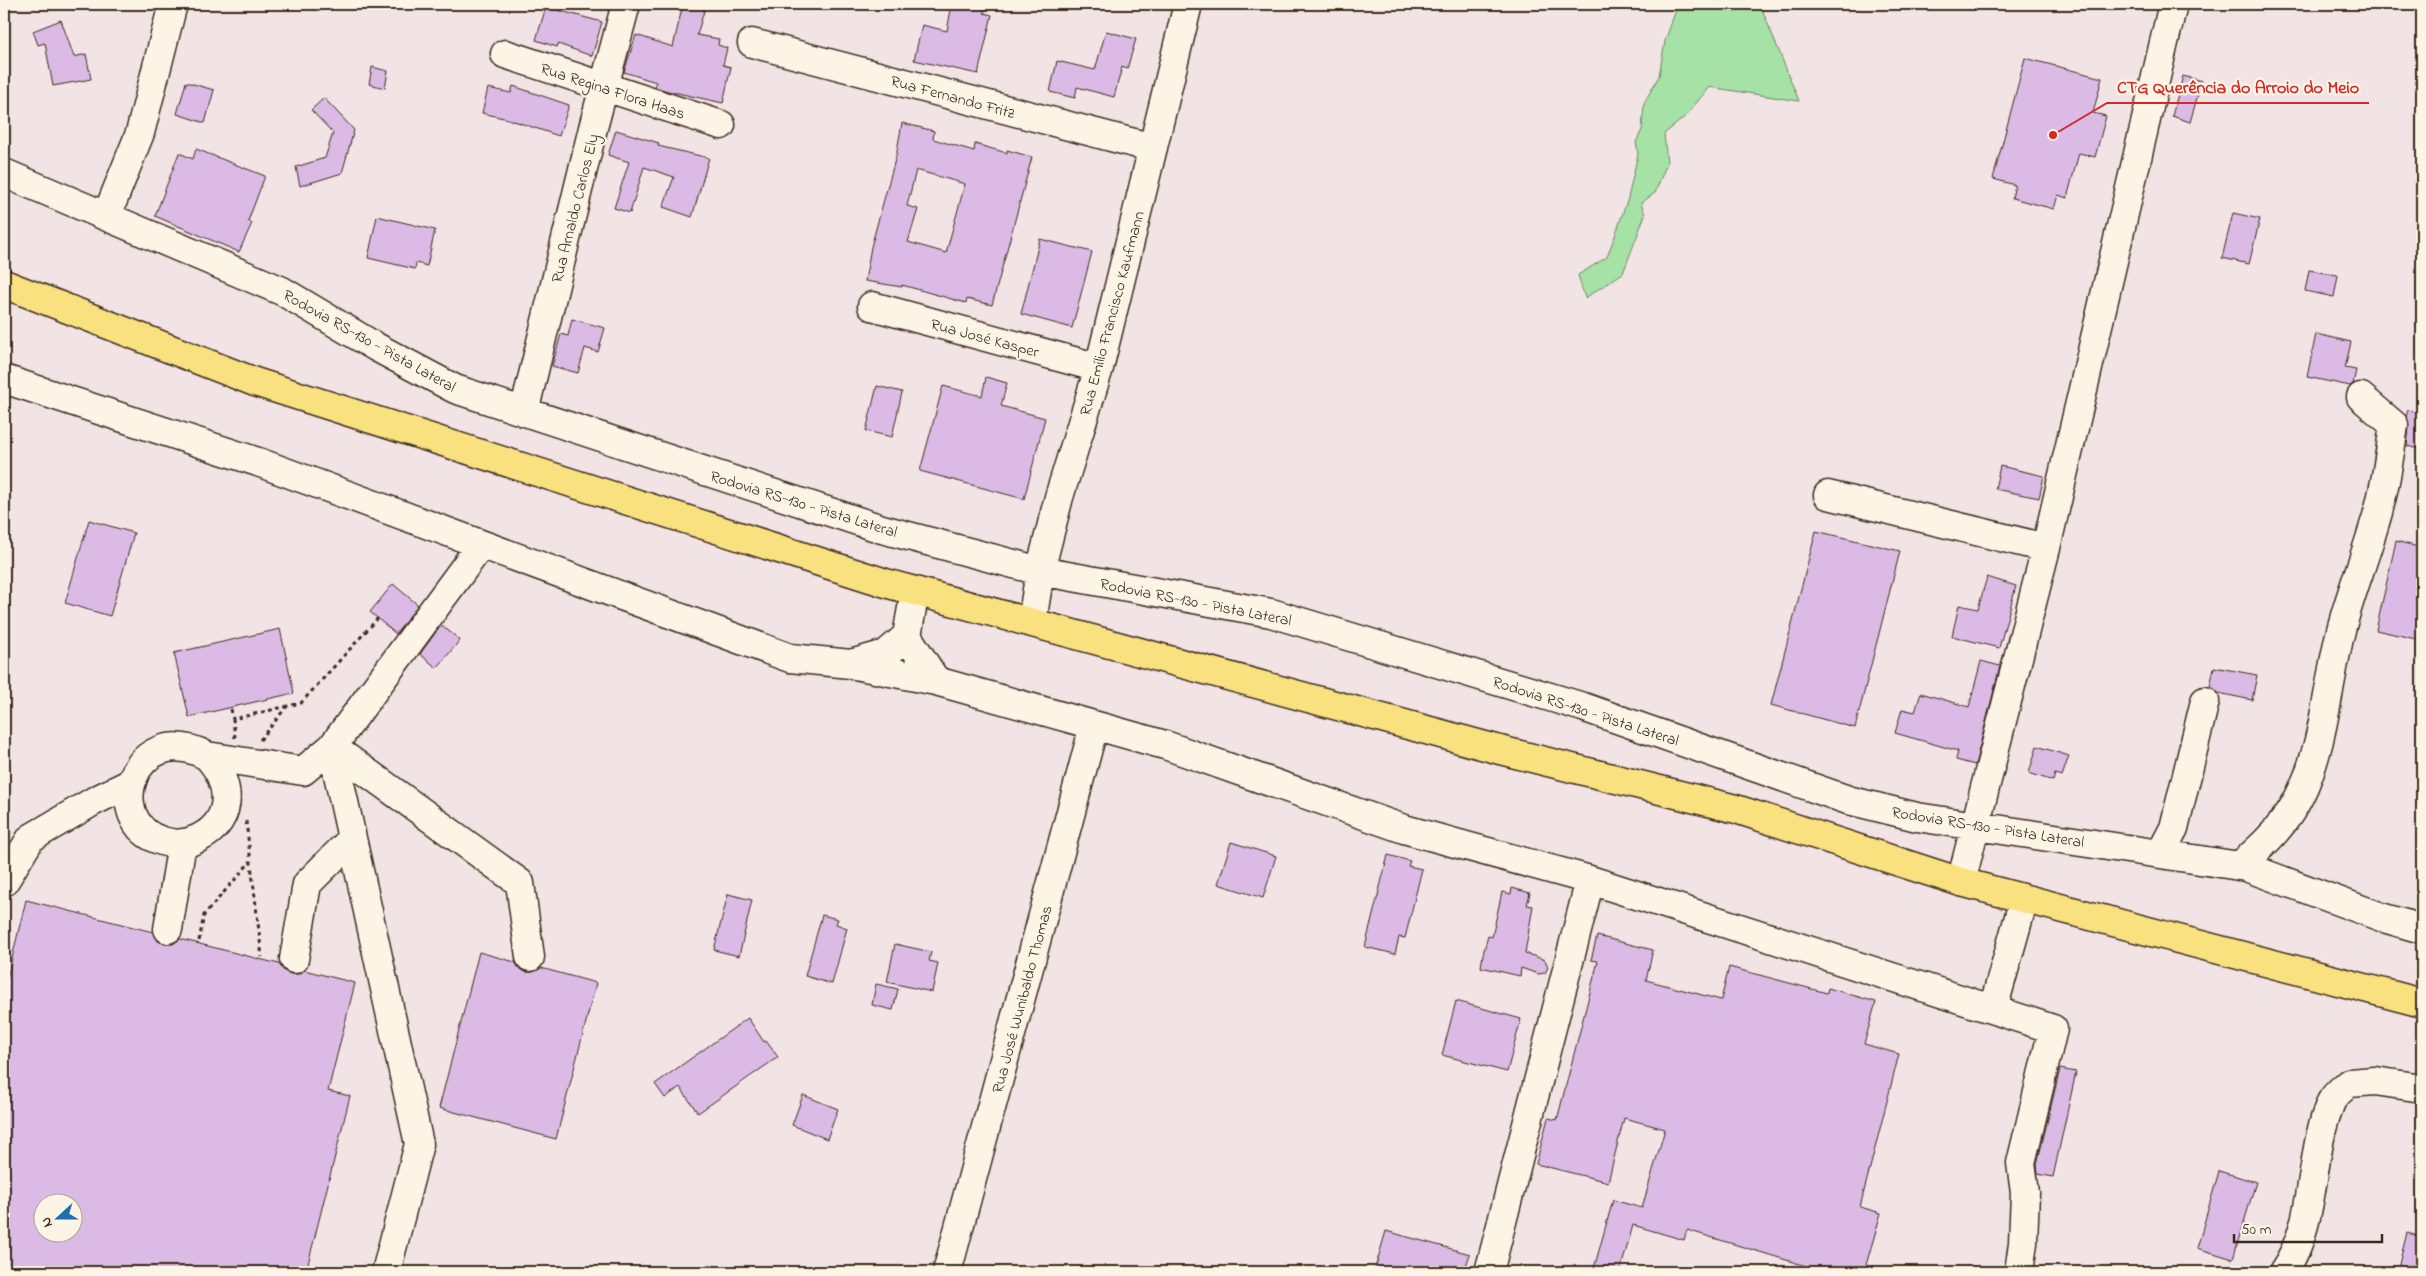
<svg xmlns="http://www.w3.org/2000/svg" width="2426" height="1276" font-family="'Indie Flower',sans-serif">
<rect width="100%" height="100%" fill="#f2e3e5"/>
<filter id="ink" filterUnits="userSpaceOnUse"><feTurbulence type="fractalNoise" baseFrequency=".02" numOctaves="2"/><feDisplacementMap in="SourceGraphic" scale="10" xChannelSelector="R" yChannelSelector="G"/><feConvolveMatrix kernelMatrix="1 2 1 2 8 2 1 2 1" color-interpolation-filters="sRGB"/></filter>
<g filter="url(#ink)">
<!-- green -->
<path fill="#a6e1a6" stroke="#708662" d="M 1678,4 L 1760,4 L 1799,101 L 1709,87 L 1686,116 L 1664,134 L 1667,163 L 1655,193 L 1641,203 L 1645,215 L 1623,273 L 1585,298 L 1578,275 L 1607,257 L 1616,233 L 1628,198 L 1638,154 L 1636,142 L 1642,130 L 1644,103 L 1659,76 L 1665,41 Z"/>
<!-- building -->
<path fill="#dbbae5" stroke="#3b2a1e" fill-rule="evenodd" d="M 683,4 L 706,4 L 697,35 L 719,39 L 718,45 L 727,48 L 723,65 L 731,67 L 723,103 L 668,91 L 655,87 L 656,82 L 624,72 L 636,35 L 673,47 Z
M 952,4 L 986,4 L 984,13 L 992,15 L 978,74 L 914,60 L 922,25 L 947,31 Z
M 546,7 L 602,22 L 592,56 L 558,44 L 557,47 L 536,40 Z
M 61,20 L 74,57 L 86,54 L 91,79 L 53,86 L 45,43 L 38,45 L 33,31 Z
M 1106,31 L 1136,39 L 1127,69 L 1122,67 L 1114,97 L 1077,87 L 1075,98 L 1050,92 L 1057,61 L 1095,70 Z
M 2025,58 L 2102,78 L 2093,113 L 2106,116 L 2095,157 L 2079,153 L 2067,198 L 2058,195 L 2054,209 L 2012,198 L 2015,185 L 1993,179 Z
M 372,67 L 388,71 L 385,88 L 369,84 Z
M 2183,76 L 2202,81 L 2190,122 L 2172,116 Z
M 186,82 L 214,90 L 205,123 L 177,114 Z
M 513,86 L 569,105 L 559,136 L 508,119 L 482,113 L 488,88 L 511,93 Z
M 324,98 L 354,130 L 342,173 L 300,186 L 296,167 L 325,158 L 333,133 L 311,110 Z
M 902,123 L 934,131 L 933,139 L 974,151 L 975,144 L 1007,153 L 1007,150 L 1032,157 L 992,305 L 967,299 L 966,303 L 902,285 L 902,287 L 865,281 L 871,247 L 896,156 ZM 916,170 L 965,184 L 946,253 L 908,242 L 918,209 L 907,206 Z
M 616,130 L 659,143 L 658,146 L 709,158 L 692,217 L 663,207 L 674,177 L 644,167 L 630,213 L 614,208 L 629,162 L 608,155 Z
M 196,149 L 265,176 L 248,221 L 252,223 L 239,252 L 155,216 L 179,153 L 193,159 Z
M 2233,213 L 2260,219 L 2249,264 L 2222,258 Z
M 377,216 L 435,230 L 427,266 L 416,263 L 415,269 L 368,258 Z
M 1040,239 L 1092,252 L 1072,328 L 1021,314 Z
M 2309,270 L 2338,275 L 2334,297 L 2305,291 Z
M 572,319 L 605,328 L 598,352 L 585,348 L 578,373 L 552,366 L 561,334 L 568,336 Z
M 2316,334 L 2351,342 L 2345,368 L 2356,370 L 2353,384 L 2350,386 L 2307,377 Z
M 986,377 L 1007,383 L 1001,406 L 1045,418 L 1024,499 L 920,471 L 943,386 L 982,396 Z
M 877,386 L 902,392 L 892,437 L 866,431 Z
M 2408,410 L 2422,414 L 2422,450 L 2407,446 L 2409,427 L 2406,416 Z
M 2000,466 L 2044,476 L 2039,498 L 1995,489 Z
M 89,520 L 134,533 L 110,616 L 65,603 Z
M 1816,531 L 1900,551 L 1855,728 L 1771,705 Z
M 2396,541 L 2422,548 L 2422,630 L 2420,640 L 2376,630 Z
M 1987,577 L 2016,586 L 1999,648 L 1952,636 L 1959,605 L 1978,609 Z
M 393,584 L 418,605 L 396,634 L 370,612 Z
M 441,625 L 460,640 L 437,668 L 420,654 Z
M 280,629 L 294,693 L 189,717 L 174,653 Z
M 1981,661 L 2000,666 L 1975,765 L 1956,760 L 1958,751 L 1895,733 L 1902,709 L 1915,712 L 1921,693 L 1969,707 Z
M 2214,667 L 2257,675 L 2252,700 L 2218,693 L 2210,687 Z
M 2037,746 L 2069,756 L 2062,776 L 2055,774 L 2053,781 L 2029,773 Z
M 1231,842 L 1276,856 L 1263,898 L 1218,884 Z
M 1388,855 L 1410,861 L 1408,866 L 1422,869 L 1405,938 L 1399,937 L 1395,954 L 1365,947 Z
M 1512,888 L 1530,893 L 1527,905 L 1533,906 L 1525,953 L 1545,960 L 1548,967 L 1545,973 L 1538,974 L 1521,968 L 1520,976 L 1481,967 L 1483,954 L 1488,936 L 1492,937 L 1502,892 L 1511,894 Z
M 728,894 L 752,900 L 739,956 L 714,950 Z
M 26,900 L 153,932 L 158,941 L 165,944 L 173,944 L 180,939 L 279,964 L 284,971 L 291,974 L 299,974 L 304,970 L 355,983 L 328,1091 L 350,1096 L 306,1272 L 4,1272 L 4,991 ZM 42,1204 L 72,1204 L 72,1234 L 42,1234 Z
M 822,915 L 838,919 L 836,924 L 847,928 L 832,984 L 805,976 Z
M 1597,936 L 1653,950 L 1646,980 L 1721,1000 L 1729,967 L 1827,993 L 1828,988 L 1876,1002 L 1864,1044 L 1899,1054 L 1860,1207 L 1881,1213 L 1864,1272 L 1826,1272 L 1687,1230 L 1684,1240 L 1633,1225 L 1620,1272 L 1593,1272 L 1613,1200 L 1642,1208 L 1665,1129 L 1624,1118 L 1608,1182 L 1536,1164 L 1548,1118 L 1557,1120 L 1598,961 L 1591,960 Z
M 895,944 L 931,952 L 929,961 L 938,963 L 932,992 L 887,982 Z
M 479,952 L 515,962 L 518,967 L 525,972 L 533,972 L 541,968 L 596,983 L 556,1139 L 439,1108 Z
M 876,984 L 898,989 L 893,1010 L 872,1005 Z
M 1456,1001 L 1521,1019 L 1507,1072 L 1442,1055 Z
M 748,1018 L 764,1042 L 766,1041 L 778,1057 L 698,1113 L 680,1087 L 665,1098 L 655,1084 Z
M 2060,1069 L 2076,1072 L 2053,1177 L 2038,1174 L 2037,1164 Z
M 803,1095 L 838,1109 L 827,1139 L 792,1125 Z
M 2219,1171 L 2256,1182 L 2233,1259 L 2197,1248 Z
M 1386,1231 L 1470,1254 L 1464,1272 L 1374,1272 Z
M 2407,1233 L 2422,1237 L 2422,1272 L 2397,1272 Z"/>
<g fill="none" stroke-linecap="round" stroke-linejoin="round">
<!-- minor casing -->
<g stroke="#3b2a1e" stroke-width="31">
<path id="minor" d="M 752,43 L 1153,148
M 505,54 L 721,125
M 4,173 L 282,291 L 376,347 L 455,389 L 882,529 L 1040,571 L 1271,613 L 1583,707 L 1848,800 L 1917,817 L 2246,867 L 2384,918 L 2422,929
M 107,215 L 140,133 L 173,4
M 872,306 L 1099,368
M 4,379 L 258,462 L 790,658 L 851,664 L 886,654 L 907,636
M 524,412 L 593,128 L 626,4
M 1828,495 L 2046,548
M 915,591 L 907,636 L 936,681 L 1165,745 L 1404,829 L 1590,880 L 2053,1029 L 2021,1163 L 2025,1193 L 2023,1243 L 2019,1272
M 1032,622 L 1040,571 L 1059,497 L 1099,368 L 1188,4
M 855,665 L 936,681
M 332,747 L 419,1144 L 386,1272
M 332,747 L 520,883 L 530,957
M 207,756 C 235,785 233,826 192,841 C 183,845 172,844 162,841 C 100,822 133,717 207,756 L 303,771 L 332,747 L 481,545
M 2161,853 L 2174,828 L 2205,701
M 2239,866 C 2263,846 2286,824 2300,795 C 2324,747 2328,682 2341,630 C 2350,595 2363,563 2373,529 C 2384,496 2389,459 2394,425 L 2361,397
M 4,882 L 31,838 L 94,801 L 131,783
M 1961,882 L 2046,548 L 2173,4
M 168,929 L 182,843
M 294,959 L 307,884 L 352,839
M 1993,1009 L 2024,899
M 947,1272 L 1094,726
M 1489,1272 L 1590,880
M 2283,1272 C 2318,1222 2308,1155 2331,1102 C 2334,1095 2343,1088 2349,1083 L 2375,1081 L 2422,1088"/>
</g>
<!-- major casing -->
<g stroke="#3b2a1e" stroke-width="31">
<path id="major" d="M 4,284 L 255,382 L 889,584 L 1500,750 L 1736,809 L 1961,882 L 2422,1003"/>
</g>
<!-- path -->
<path stroke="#3b2a1e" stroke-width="3" stroke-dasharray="4 4" stroke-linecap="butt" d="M 231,709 L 233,719
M 235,738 L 233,719 L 301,703 L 378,618
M 260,740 L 287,706
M 246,821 L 262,957
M 199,941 L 204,915 L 251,861"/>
<!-- minor -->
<use href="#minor" stroke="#fcf5e5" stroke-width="28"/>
<!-- major -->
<use href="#major" stroke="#fae180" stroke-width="28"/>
</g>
</g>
<g text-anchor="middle" stroke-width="4.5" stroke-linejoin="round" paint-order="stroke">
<!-- street labels -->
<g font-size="16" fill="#3b2a1e" stroke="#fcf5e5">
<text transform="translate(613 90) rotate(18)" y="6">Rua Regina Flora Haas</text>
<text transform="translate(953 96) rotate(15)" y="6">Rua Fernando Fritz</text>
<text transform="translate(574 208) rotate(-76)" y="6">Rua Arnaldo Carlos Ely</text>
<text transform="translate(1111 313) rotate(-75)" y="6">Rua Emílio Francisco Kaufmann</text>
<text transform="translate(985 337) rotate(15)" y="6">Rua José Kasper</text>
<text transform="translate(370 340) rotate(29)" y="6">Rodovia RS-130 - Pista Lateral</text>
<text transform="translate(804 503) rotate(17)" y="6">Rodovia RS-130 - Pista Lateral</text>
<text transform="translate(1196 601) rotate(11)" y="6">Rodovia RS-130 - Pista Lateral</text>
<text transform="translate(1586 710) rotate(18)" y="6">Rodovia RS-130 - Pista Lateral</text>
<text transform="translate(1988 826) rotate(9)" y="6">Rodovia RS-130 - Pista Lateral</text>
<text transform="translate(1021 999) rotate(-75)" y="6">Rua José Wunibaldo Thomas</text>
</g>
</g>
<!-- callouts -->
<path fill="none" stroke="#d62828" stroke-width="2" d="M2053 135L2107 103H2369"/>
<circle fill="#d62828" stroke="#fcf5e5" stroke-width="2" cx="2053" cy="135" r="5"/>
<g font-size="18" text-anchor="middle" font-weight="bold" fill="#d62828" stroke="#fcf5e5" stroke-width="4.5" stroke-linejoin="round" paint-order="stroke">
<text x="2238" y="93">CTG Querência do Arroio do Meio</text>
</g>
<!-- margin -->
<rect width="2426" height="1276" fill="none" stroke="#fcf5e5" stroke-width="20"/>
<rect x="10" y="10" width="2406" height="1256" fill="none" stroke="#3b2a1e" stroke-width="2" filter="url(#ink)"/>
<!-- north arrow -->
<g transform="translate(58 1218) rotate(249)"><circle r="24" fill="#fcf5e5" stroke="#afa495"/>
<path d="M0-4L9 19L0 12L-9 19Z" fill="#1f6fb2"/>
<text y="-8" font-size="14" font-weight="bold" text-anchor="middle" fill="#3b2a1e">N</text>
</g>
<!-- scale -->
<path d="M2234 1234v8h148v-8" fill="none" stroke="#3b2a1e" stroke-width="2.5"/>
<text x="2241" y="1234" font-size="15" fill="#3b2a1e" stroke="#fcf5e5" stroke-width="4" paint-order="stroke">50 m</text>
</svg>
